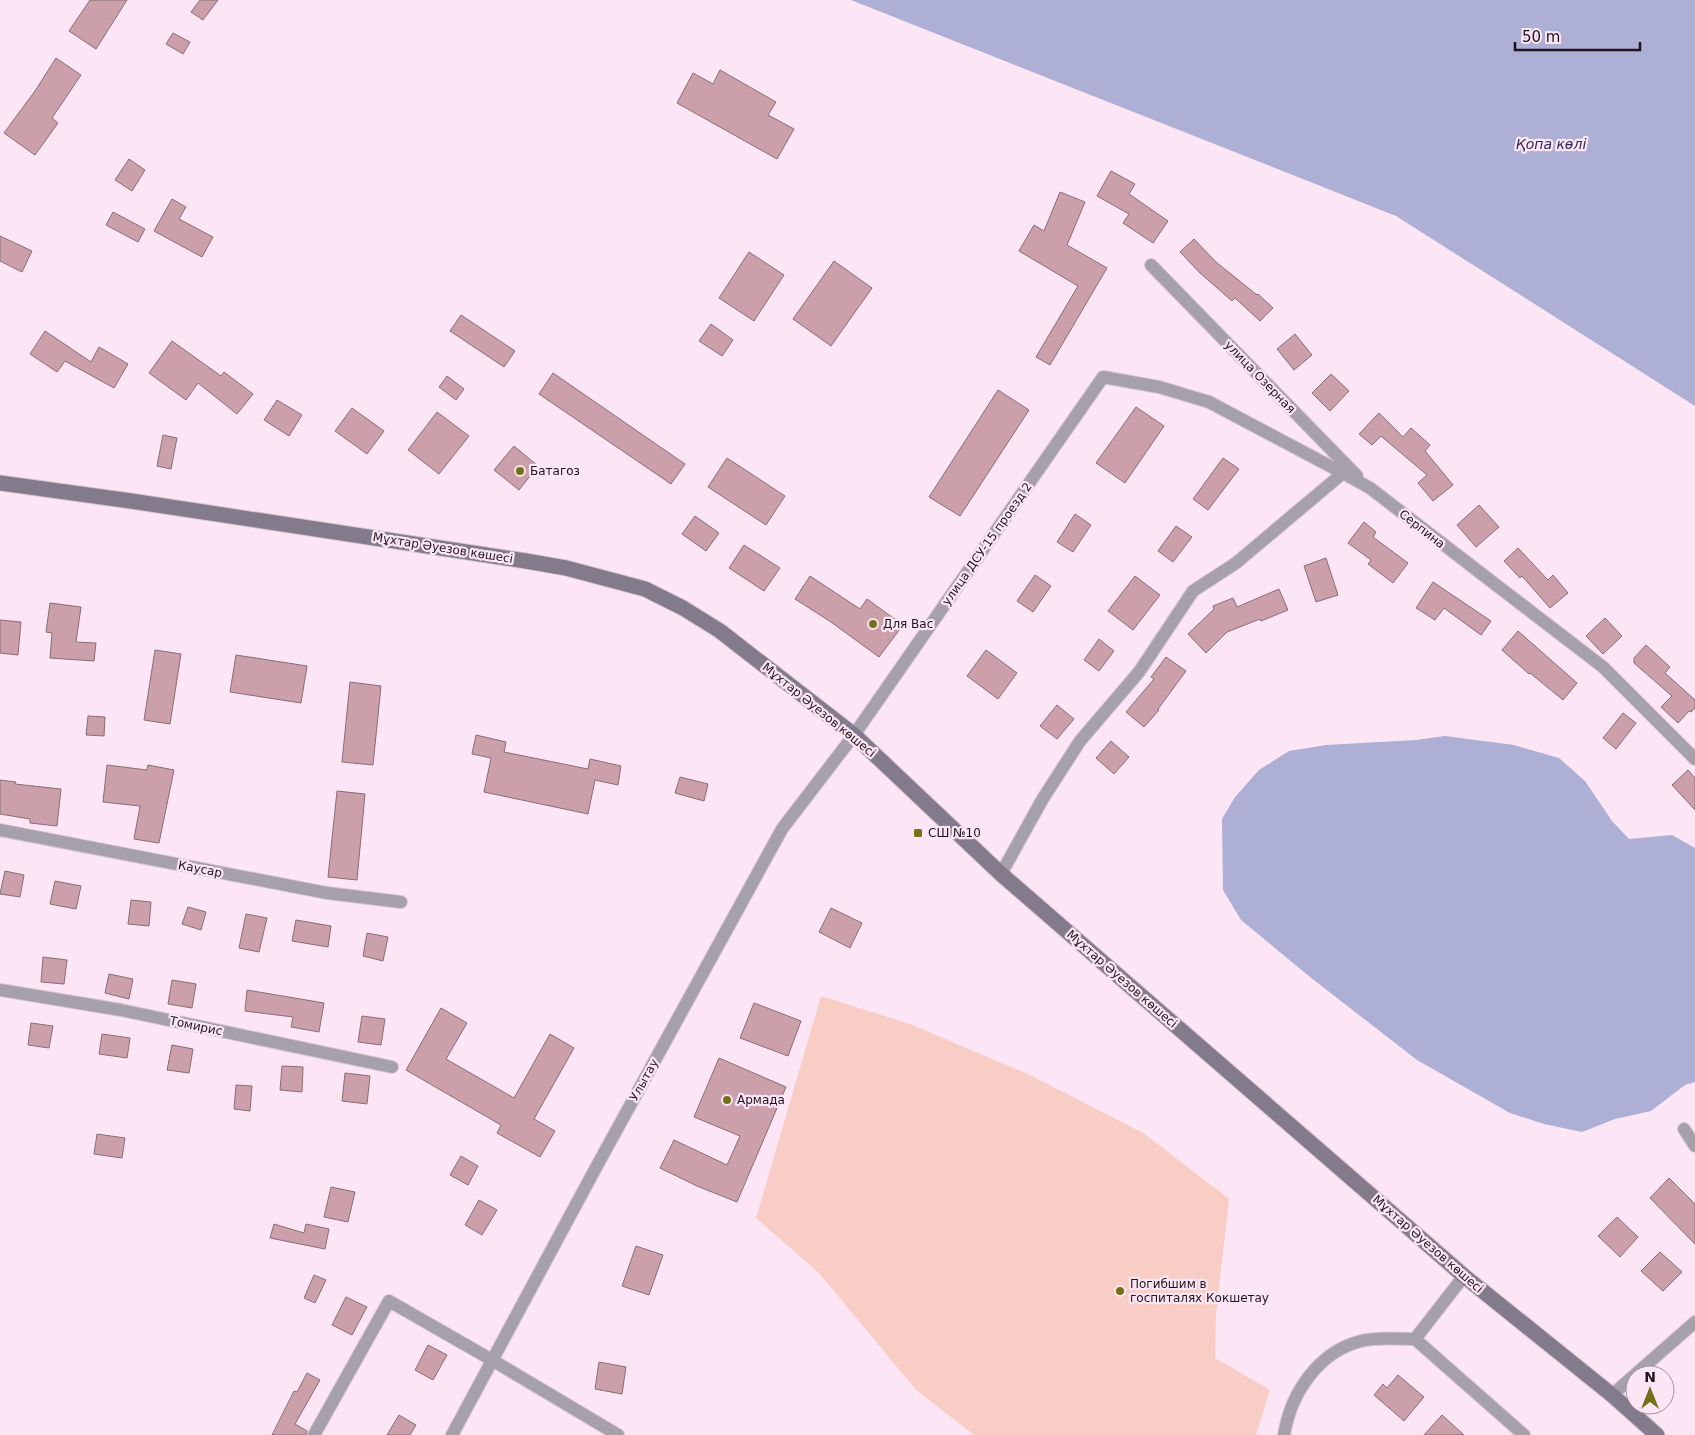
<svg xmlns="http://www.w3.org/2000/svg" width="1695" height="1435" font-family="'DejaVu Sans',sans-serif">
<rect width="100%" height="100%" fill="#fce6f6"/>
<!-- green -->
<path fill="#f7cdc6" d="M 821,996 L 910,1024 L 1030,1075 L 1145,1134 L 1229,1199 L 1216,1314 L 1215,1358 L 1270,1390 L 1256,1435 L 974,1435 L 916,1390 L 819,1273 L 756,1218 Z"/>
<!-- water -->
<path fill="#adafd4" d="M 851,0 L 1695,0 L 1695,406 L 1396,216 Z
M 1445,736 L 1514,745 L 1559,758 L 1585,781 L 1612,821 L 1629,839 L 1672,835 L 1695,848 L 1695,1082 L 1685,1085 L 1651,1111 L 1615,1119 L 1582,1132 L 1544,1124 L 1510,1113 L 1417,1060 L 1310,977 L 1241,920 L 1223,890 L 1222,819 L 1235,797 L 1259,770 L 1289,751 L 1326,745 L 1416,740 Z"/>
<!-- building -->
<path fill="#cba0ab" stroke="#8a6c73" d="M 90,0 L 127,0 L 96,49 L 69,31 Z
M 200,0 L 218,0 L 203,20 L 191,12 Z
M 173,33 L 190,42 L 183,54 L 166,44 Z
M 56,58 L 81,75 L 52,118 L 58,123 L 35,155 L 4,133 L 35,91 Z
M 720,70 L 776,102 L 768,115 L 794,129 L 777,159 L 677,103 L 693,73 L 713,84 Z
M 129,159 L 145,170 L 132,191 L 115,180 Z
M 1111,171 L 1135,184 L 1129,194 L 1168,221 L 1153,243 L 1123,223 L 1129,214 L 1097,196 Z
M 1060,192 L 1085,202 L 1067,245 L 1107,268 L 1050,365 L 1036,357 L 1078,286 L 1019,251 L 1034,225 L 1044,231 Z
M 172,199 L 186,207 L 179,219 L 213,237 L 202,257 L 154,231 Z
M 113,212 L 145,229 L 138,242 L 106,225 Z
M 0,236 L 32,251 L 22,272 L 0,261 Z
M 1194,239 L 1216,262 L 1257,295 L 1258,294 L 1273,308 L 1260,321 L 1235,298 L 1232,301 L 1200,273 L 1180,252 Z
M 749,252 L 784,275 L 754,321 L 719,298 Z
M 834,261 L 872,288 L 831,346 L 793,319 Z
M 461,315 L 515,351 L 504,367 L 450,331 Z
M 711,324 L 733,340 L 722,356 L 699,341 Z
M 45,331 L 91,362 L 99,347 L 128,364 L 114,388 L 65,361 L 57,372 L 30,354 Z
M 1295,334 L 1312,355 L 1294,370 L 1277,349 Z
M 172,341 L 221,376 L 224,372 L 253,394 L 237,414 L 198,383 L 186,400 L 149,373 Z
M 553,373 L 685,464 L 671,484 L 539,394 Z
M 1331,374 L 1349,391 L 1330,411 L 1312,393 Z
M 447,376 L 464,389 L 456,400 L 439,387 Z
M 998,390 L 1029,410 L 960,516 L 929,497 Z
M 277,400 L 302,415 L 289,436 L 264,420 Z
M 1136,407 L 1164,426 L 1125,483 L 1096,463 Z
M 352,408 L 384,431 L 367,454 L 335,431 Z
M 437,412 L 469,436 L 439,474 L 408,450 Z
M 1379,413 L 1403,437 L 1411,428 L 1430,445 L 1425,451 L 1453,485 L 1433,501 L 1418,483 L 1427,475 L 1381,436 L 1372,445 L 1359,434 Z
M 163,435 L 177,438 L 171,469 L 157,466 Z
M 514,446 L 538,466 L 519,490 L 494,470 Z
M 727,458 L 785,496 L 766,525 L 708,487 Z
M 1223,458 L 1239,469 L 1208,510 L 1193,499 Z
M 1479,505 L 1499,527 L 1476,547 L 1457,525 Z
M 1075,514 L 1091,525 L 1073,552 L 1057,542 Z
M 695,516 L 719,533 L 706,551 L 682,534 Z
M 1364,522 L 1376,532 L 1373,537 L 1408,563 L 1393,583 L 1368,564 L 1371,560 L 1348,543 Z
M 1176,526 L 1192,537 L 1173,562 L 1158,551 Z
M 744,545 L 780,568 L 764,591 L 729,568 Z
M 1518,548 L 1548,580 L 1553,575 L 1568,593 L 1550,608 L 1522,576 L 1520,578 L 1504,561 Z
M 1326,558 L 1338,595 L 1316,602 L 1304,566 Z
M 1035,575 L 1051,586 L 1033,612 L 1017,601 Z
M 810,576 L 860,609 L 867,599 L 903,625 L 879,657 L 831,622 L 795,599 Z
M 1135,576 L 1160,595 L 1133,630 L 1108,611 Z
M 1433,582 L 1491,621 L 1481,635 L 1444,608 L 1435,620 L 1416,608 Z
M 1279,589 L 1288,610 L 1261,621 L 1260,619 L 1227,632 L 1206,653 L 1188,634 L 1214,609 L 1213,606 L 1233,598 L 1237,607 Z
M 50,603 L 81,607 L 76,642 L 96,643 L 94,661 L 50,658 L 52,633 L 46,632 Z
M 1605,618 L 1622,636 L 1603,654 L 1586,636 Z
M 0,620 L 21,622 L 18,655 L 0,653 Z
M 1518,631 L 1577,683 L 1563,700 L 1530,673 L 1529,674 L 1502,650 Z
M 1099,639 L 1114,651 L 1099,671 L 1084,660 Z
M 1646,645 L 1670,667 L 1665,673 L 1695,700 L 1695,708 L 1691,712 L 1689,711 L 1678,723 L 1661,707 L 1672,696 L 1634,663 L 1634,658 Z
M 155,650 L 181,654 L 170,724 L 144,720 Z
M 986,650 L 1017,673 L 998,699 L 967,676 Z
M 236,655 L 307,666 L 301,703 L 230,692 Z
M 1166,657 L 1186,671 L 1158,709 L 1159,710 L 1144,727 L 1126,712 L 1154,679 L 1151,677 Z
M 350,682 L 381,686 L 373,765 L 342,762 Z
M 1057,705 L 1074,719 L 1057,739 L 1040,726 Z
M 1623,713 L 1636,723 L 1616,749 L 1603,738 Z
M 88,716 L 105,717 L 104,736 L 86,735 Z
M 476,735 L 506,742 L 504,752 L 588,769 L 590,759 L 621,766 L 618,785 L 595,780 L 588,814 L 484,792 L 491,758 L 472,754 Z
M 1111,741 L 1129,757 L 1114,774 L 1096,758 Z
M 107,765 L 147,770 L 148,765 L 174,770 L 159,843 L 134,839 L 140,806 L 103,802 Z
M 1688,770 L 1695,778 L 1695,810 L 1672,785 Z
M 680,777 L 708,784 L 704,801 L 675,793 Z
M 0,780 L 16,782 L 15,784 L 61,789 L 57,826 L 30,823 L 30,819 L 0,814 Z
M 337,791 L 365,794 L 357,880 L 328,877 Z
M 5,871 L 24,875 L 20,897 L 0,894 Z
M 55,881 L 81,886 L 76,909 L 50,904 Z
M 131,900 L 151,902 L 149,926 L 128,924 Z
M 188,907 L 206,912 L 201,930 L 182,924 Z
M 831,908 L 862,923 L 850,948 L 819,932 Z
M 246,914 L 267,918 L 259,952 L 239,948 Z
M 296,920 L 331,926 L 328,947 L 292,941 Z
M 367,933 L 388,937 L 383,961 L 363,956 Z
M 43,957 L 67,960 L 64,984 L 41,982 Z
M 109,974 L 133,979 L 129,999 L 105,993 Z
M 172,980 L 196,984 L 192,1008 L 168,1004 Z
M 247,990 L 324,1003 L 319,1032 L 291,1027 L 293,1017 L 245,1011 Z
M 754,1003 L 801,1021 L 788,1056 L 740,1038 Z
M 441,1008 L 467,1023 L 446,1059 L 514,1098 L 550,1034 L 574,1048 L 534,1119 L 555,1131 L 540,1157 L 497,1133 L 501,1125 L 406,1070 Z
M 362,1016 L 385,1019 L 381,1045 L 358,1042 Z
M 31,1023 L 53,1026 L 49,1048 L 28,1045 Z
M 102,1034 L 130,1038 L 127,1058 L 99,1054 Z
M 172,1045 L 193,1049 L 189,1073 L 167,1070 Z
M 719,1058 L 786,1087 L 737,1202 L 697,1186 L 660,1168 L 674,1140 L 727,1165 L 740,1136 L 694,1117 Z
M 282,1066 L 303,1067 L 302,1092 L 280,1090 Z
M 345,1073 L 370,1076 L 367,1104 L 342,1101 Z
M 236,1085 L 252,1086 L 250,1111 L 234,1109 Z
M 97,1134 L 125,1138 L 122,1158 L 94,1154 Z
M 461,1156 L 478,1166 L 468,1185 L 450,1175 Z
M 1669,1178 L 1695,1204 L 1695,1244 L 1650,1198 Z
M 331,1187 L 355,1192 L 348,1222 L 324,1217 Z
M 479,1200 L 497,1210 L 482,1235 L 465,1225 Z
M 1617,1217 L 1638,1237 L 1620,1257 L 1598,1236 Z
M 274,1224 L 304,1233 L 306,1224 L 329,1229 L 325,1249 L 270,1238 Z
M 636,1246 L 663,1255 L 649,1295 L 622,1286 Z
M 1660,1252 L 1682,1272 L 1663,1291 L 1641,1271 Z
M 314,1275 L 326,1280 L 315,1303 L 304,1298 Z
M 346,1297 L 367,1307 L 352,1335 L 332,1325 Z
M 428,1345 L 447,1355 L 433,1380 L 415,1370 Z
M 599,1362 L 626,1367 L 622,1394 L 595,1389 Z
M 307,1373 L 320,1380 L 295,1424 L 307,1431 L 306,1435 L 272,1435 L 294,1391 L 297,1392 Z
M 1398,1375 L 1424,1397 L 1404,1421 L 1374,1395 L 1383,1384 L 1387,1388 Z
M 399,1415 L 416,1425 L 410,1435 L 387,1435 Z
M 1442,1415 L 1464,1435 L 1424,1435 Z"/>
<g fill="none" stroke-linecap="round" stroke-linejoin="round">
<!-- street casing -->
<g stroke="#d8c5d3" stroke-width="14">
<path id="street" d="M 1151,265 L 1357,476
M 0,830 L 327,893 L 401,902
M 1001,874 L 1042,800 L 1080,741 L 1139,672 L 1193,591 L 1236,563 L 1343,473
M 0,990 L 121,1010 L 392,1067
M 1684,1129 L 1695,1146
M 1415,1339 L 1524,1435
M 1612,1395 L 1695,1322
M 314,1435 L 389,1301 L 492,1360 L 618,1435
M 452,1435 L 593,1173 L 782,829 L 854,735 L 1103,377 L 1159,387 L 1209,402 L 1343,473 L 1370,488 L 1603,667 L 1695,759
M 1284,1435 C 1291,1393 1318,1352 1361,1341 C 1378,1337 1397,1339 1415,1339 L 1464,1276"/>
</g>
<!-- secondary casing -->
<g stroke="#d8c5d3" stroke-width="17">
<path id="secondary" d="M 0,483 L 131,501 L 526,561 L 566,568 L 645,589 L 683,608 L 720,631 L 854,735 L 1001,874 L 1464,1276 L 1612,1395 L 1657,1435"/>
</g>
<!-- street -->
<use href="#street" stroke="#a6a0ac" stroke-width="12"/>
<!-- secondary -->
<use href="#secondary" stroke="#837b8b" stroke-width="15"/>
</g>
<!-- markers -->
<g fill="#737115" stroke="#fce6f6" stroke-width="2">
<circle cx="520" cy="471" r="5"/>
<circle cx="873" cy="624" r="5"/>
<rect x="913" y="828" width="10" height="10" rx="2.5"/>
<circle cx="727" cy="1100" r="5"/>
<circle cx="1120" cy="1291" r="5"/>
</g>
<g text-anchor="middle" stroke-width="4.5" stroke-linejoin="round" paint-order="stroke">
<!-- street labels -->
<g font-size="12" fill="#1e151c" stroke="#fce6f6">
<text transform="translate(1260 377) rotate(46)" y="4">улица Озерная</text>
<text transform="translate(1422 529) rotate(38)" y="4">Серпина</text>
<text transform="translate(987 544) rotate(-55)" y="4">улица ДСУ-15 проезд 2</text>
<text transform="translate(443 548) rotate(9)" y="4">Мұхтар Әуезов көшесі</text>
<text transform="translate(819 710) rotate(39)" y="4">Мұхтар Әуезов көшесі</text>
<text transform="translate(200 869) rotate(11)" y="4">Каусар</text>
<text transform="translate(1122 979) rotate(41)" y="4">Мұхтар Әуезов көшесі</text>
<text transform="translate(196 1026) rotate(12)" y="4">Томирис</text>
<text transform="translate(644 1080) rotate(-61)" y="4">Улытау</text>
<text transform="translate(1428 1244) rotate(41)" y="4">Мұхтар Әуезов көшесі</text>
</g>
<!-- poi labels -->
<g font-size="12" fill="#1e151c" stroke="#fce6f6" text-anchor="start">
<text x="530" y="475">Батагоз</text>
<text x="883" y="628">Для Вас</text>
<text x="928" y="837">СШ №10</text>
<text x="737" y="1104">Армада</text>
<text x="1130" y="1288">Погибшим в<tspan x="1130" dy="14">госпиталях Кокшетау</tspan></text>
</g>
<!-- water labels -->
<g font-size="14" font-style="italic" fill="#2c2a59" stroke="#fce6f6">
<text x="1551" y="149">Қопа көлі</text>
</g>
</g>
<!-- north arrow -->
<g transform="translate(1650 1390)"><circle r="24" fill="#fce6f6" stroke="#a3929f"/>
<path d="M0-4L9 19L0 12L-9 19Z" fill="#737115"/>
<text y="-8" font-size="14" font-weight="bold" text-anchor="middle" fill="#1e151c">N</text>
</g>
<!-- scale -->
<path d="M1515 42v8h125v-8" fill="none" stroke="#1e151c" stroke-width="2.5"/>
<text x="1522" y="42" font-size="15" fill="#1e151c" stroke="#fce6f6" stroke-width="4" paint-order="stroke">50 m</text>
</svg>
